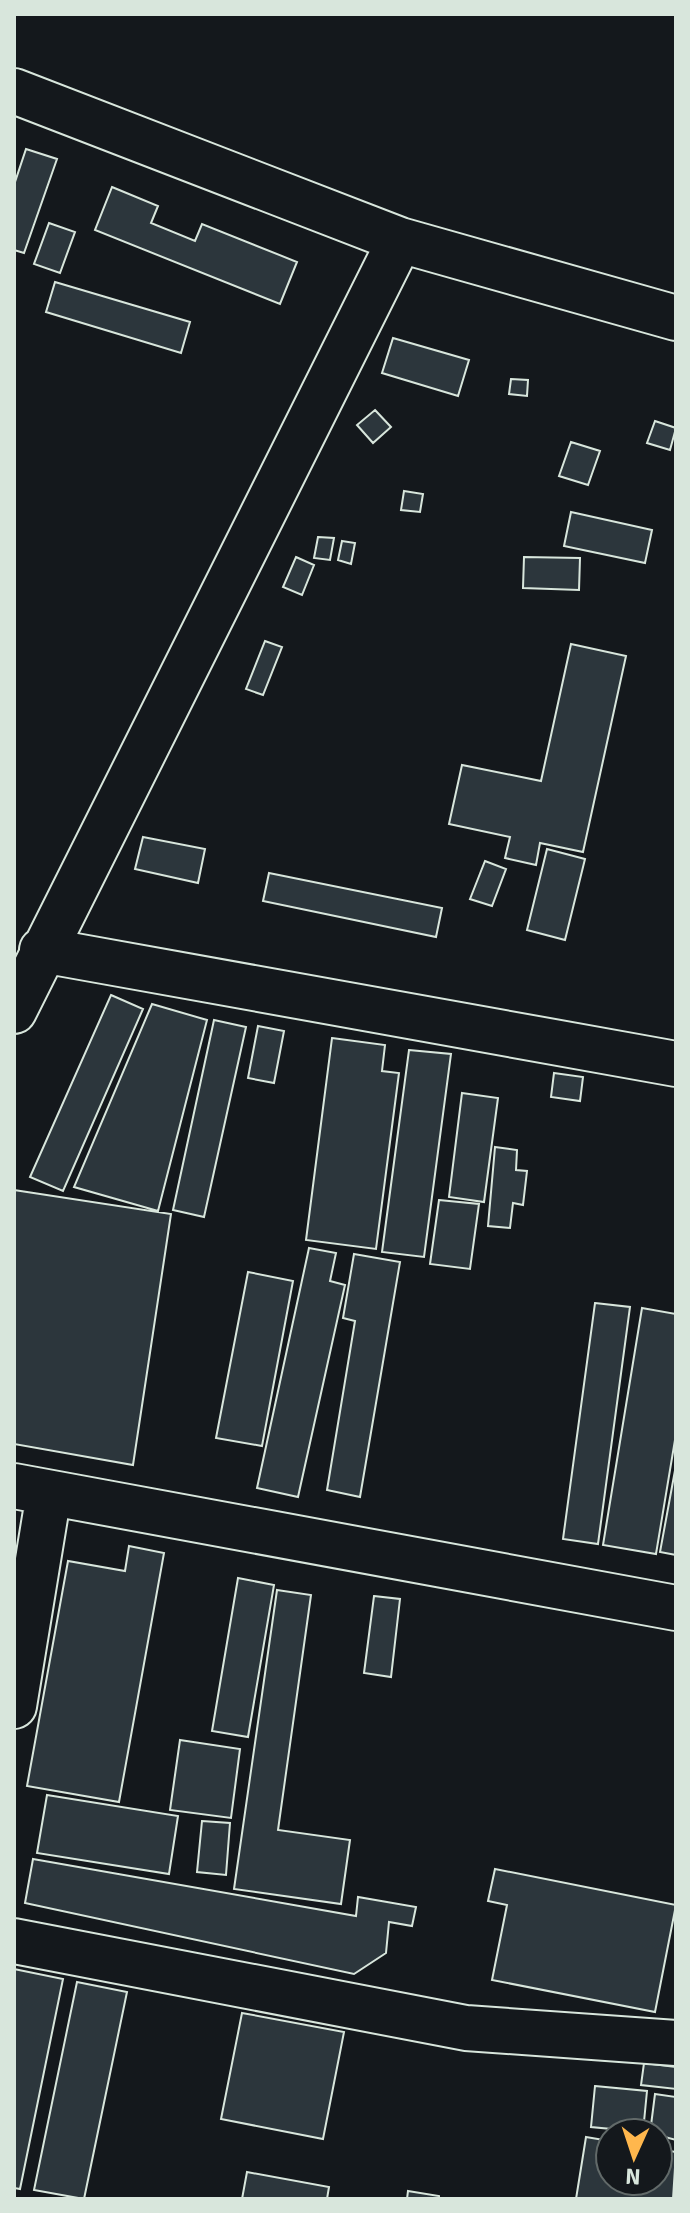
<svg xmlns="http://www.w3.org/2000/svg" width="690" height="2213" font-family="Signika,sans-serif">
<rect width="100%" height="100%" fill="#14181c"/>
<!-- building -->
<path fill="#2c363c" stroke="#d8e6dc" stroke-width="2" d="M 26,149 L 57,159 L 24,253 L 14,250 L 14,185 Z
M 112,187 L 158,206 L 151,223 L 195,241 L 202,224 L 297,262 L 280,304 L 95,230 Z
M 49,223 L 75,232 L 60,273 L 34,264 Z
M 55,282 L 190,322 L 181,353 L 46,312 Z
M 393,338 L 469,360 L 458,396 L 382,373 Z
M 511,379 L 528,380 L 527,396 L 509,394 Z
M 375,410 L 391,427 L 373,443 L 357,425 Z
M 655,421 L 676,428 L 670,450 L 647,443 Z
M 571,442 L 600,451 L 588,485 L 559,476 Z
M 404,491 L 423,494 L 420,512 L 401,510 Z
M 571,512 L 652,530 L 645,563 L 564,546 Z
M 318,537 L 334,538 L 330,560 L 314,558 Z
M 342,541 L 355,543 L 351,564 L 338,560 Z
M 296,557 L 314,565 L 302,595 L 283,587 Z
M 524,557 L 580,558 L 579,590 L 523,588 Z
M 265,641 L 282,647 L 263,695 L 246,689 Z
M 571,644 L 626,656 L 583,852 L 540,843 L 536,865 L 505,858 L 510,837 L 449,824 L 462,765 L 541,781 Z
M 143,837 L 205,849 L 198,883 L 135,869 Z
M 547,849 L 585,859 L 565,940 L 527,930 Z
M 485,861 L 506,869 L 492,906 L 470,899 Z
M 269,873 L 442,908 L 436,937 L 263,901 Z
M 111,995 L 143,1009 L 63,1191 L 30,1177 Z
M 152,1004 L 207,1020 L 158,1211 L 74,1187 Z
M 214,1020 L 246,1027 L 204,1217 L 173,1210 Z
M 258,1026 L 284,1031 L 274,1083 L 248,1078 Z
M 332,1038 L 385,1045 L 382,1071 L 399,1073 L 376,1249 L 306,1240 Z
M 409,1050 L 451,1054 L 424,1257 L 382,1252 Z
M 554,1073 L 583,1077 L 580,1101 L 551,1097 Z
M 462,1093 L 498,1098 L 484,1202 L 449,1197 Z
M 495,1147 L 517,1150 L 516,1170 L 527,1171 L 523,1205 L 513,1203 L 510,1228 L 488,1226 Z
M 14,1190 L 171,1214 L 133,1465 L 14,1444 Z
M 439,1200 L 479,1204 L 470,1269 L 430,1264 Z
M 309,1248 L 336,1253 L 330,1281 L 345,1285 L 298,1497 L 257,1488 Z
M 354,1254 L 400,1262 L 360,1497 L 327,1490 L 355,1321 L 343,1318 Z
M 248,1272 L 293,1281 L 262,1446 L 216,1438 Z
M 595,1303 L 630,1307 L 598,1544 L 563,1539 Z
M 642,1308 L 676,1314 L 676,1434 L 656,1554 L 603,1545 Z
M 676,1465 L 676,1555 L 660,1552 Z
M 129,1546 L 164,1553 L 119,1802 L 27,1786 L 68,1561 L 125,1571 Z
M 238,1578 L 274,1585 L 248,1737 L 212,1731 Z
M 277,1590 L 311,1595 L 278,1830 L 350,1840 L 341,1904 L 234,1889 Z
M 374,1596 L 400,1599 L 391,1677 L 364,1673 Z
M 180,1740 L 240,1749 L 231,1818 L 170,1810 Z
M 47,1795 L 178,1816 L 169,1874 L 37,1853 Z
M 202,1821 L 230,1823 L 226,1875 L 197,1872 Z
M 33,1859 L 356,1916 L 358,1897 L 416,1907 L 412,1926 L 389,1922 L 386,1953 L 354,1974 L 25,1903 Z
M 495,1869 L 676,1905 L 655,2012 L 492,1980 L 507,1905 L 488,1901 Z
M 14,1969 L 63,1979 L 20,2189 L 14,2188 Z
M 77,1982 L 127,1992 L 84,2199 L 34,2190 Z
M 242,2013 L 344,2032 L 323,2139 L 221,2119 Z
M 644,2063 L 676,2067 L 676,2089 L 641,2085 Z
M 595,2086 L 647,2091 L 643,2132 L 591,2127 Z
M 655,2094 L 676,2097 L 676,2140 L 650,2133 Z
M 586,2137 L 610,2141 L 610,2181 L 658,2181 L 658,2149 L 676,2152 L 673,2199 L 576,2199 Z
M 247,2172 L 329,2187 L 327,2199 L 242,2199 Z
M 408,2191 L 439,2196 L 439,2199 L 407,2199 Z"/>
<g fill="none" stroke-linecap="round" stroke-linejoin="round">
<!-- minor casing -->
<g stroke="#d8e6dc" stroke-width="48">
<path id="minor" d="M 14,91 L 400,240 L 676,318
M 42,950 L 676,1064
M 14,1011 L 400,240
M 14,1486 L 676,1608
M 14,1706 L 49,1493
M 14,1941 L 466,2028 L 676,2043"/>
</g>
<!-- minor -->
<use href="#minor" stroke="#14181c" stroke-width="44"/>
</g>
<!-- border -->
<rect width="690" height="2213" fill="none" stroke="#d8e6dc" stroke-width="32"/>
<!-- north arrow -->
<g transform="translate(634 2157) rotate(183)"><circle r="38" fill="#14181c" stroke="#626a69" stroke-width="2"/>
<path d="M0-6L14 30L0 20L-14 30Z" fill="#ffb74d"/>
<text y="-12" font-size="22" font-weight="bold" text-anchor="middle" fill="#d8e6dc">N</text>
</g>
</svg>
